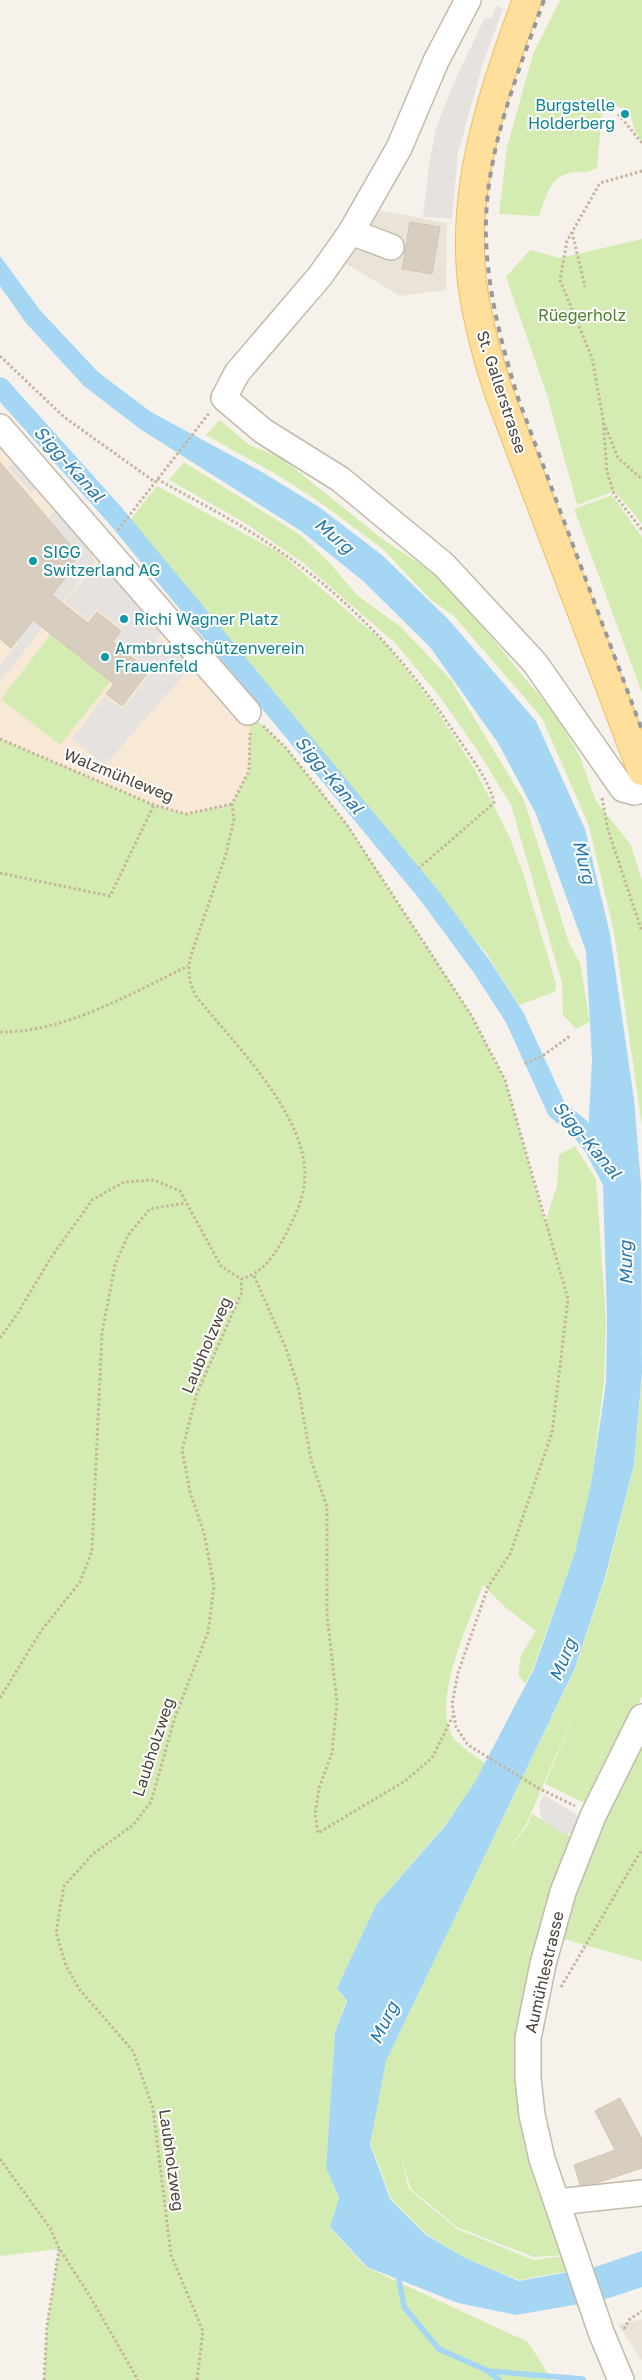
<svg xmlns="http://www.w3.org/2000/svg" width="642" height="2380" font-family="'Golos Text',sans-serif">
<rect width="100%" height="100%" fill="#f6f2eb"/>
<!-- residential -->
<path fill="#eae4d8" d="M 374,209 L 447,223 L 446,290 L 400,296 L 338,259 Z
M 642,2319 L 642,2361 L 618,2325 Z"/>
<!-- commercial -->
<path fill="#f8e8d6" d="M 0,428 L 248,712 L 250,737 L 249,771 L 232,804 L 186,814 L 154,805 L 0,739 Z"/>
<!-- green -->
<path fill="#d4ecb2" d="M 560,0 L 642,0 L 642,142 L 635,130 L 629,111 L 603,101 L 597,168 C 585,175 577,170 566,174 C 549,179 545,201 539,216 L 499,214 L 507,147 L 533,54 Z
M 642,239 L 642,524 L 615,491 L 577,505 L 547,395 L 506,277 L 530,250 L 560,258 Z
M 220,420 L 249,445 L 280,457 L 385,541 L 442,578 L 558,718 L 580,757 L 596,801 L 631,845 L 642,881 L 642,1126 L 614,932 L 589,826 L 542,718 L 454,616 L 431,600 L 383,549 L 321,503 L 274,473 L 206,435 Z
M 184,462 L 299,534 L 327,560 L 357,595 L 401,627 L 451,680 L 524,800 L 569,943 L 580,963 L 590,1022 L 576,1029 L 563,1015 L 562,983 L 511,805 L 479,753 L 440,697 L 395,643 L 302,562 L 245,523 L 169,480 Z
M 157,486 L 280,553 L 386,644 L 432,703 L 474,768 L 494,806 L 510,838 L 524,876 L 556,984 L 555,992 L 519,1005 L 486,953 L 130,520 Z
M 612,495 L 642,537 L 642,693 L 574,509 Z
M 51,634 L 111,681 L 60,745 L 1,699 Z
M 248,712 L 286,748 L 347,825 L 471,1015 L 505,1080 L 545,1222 L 557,1186 L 559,1155 L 575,1146 L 596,1179 L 606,1319 L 604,1382 L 591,1484 L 575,1552 L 533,1669 L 525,1684 L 518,1674 L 521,1655 L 536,1631 L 505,1607 L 483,1585 C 470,1620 426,1710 457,1742 C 465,1750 476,1756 485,1763 L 476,1780 L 445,1825 L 376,1905 L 337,1988 L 346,2001 L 335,2032 L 326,2168 L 339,2199 L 330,2228 L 366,2267 L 528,2342 L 552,2380 L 44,2380 L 47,2326 L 59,2249 L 0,2256 L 0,739 L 154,805 L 186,814 L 232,804 L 249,771 L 250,737 Z
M 642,1378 L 642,1696 L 589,1805 L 545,1784 L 579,1702 L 526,1825 L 501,1859 L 527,1826 L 532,1814 L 574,1838 L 518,2032 L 564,2255 L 534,2257 L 457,2227 L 411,2189 L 400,2154 L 409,2189 L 457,2229 L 534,2260 L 564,2256 L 569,2271 L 519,2280 L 464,2258 L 426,2234 L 391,2199 L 371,2144 L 372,2123 L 386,2061 L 575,1669 L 606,1576 L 634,1466 Z
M 642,1737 L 642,1961 L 560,1938 L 600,1823 Z"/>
<!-- parking -->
<path fill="#e5e2df" d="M 497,6 L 503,9 L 483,63 L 458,153 L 452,219 L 423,217 L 430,158 L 436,128 L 452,87 L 485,17 L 491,19 Z
M 18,459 L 40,484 L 31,492 L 8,468 Z
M 56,509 L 94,550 L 92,556 L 95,561 L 0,682 L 0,665 L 19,642 L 3,641 L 80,555 L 48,519 Z
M 101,559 L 168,629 L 156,638 L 165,649 L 176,640 L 196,661 L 105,765 L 72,739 L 105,696 L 122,709 L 152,671 L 115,642 L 123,630 L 97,609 L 88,620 L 65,602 Z
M 544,1795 L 579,1816 L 572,1833 L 563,1834 L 541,1818 L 539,1805 Z"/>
<!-- water -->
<path fill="#a5d7f5" d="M 0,256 L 40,310 L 98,372 L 151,412 L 262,472 L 319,507 L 382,555 L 449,620 L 536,721 L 585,829 L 610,934 L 634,1099 L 641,1185 L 642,1372 L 634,1465 L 605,1577 L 575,1668 L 386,2061 L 370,2144 L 390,2199 L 426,2235 L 465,2258 L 519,2281 L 595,2267 L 642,2251 L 642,2287 L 603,2300 L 516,2315 L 458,2303 L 367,2267 L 330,2227 L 339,2198 L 326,2168 L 335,2032 L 347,2001 L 337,1988 L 376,1905 L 445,1826 L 476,1780 L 534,1669 L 575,1552 L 591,1484 L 606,1383 L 607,1319 L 603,1185 L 587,1155 L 592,1059 L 586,951 L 536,814 L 498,743 L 430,647 L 363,581 L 301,531 L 140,429 L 84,386 L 26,323 L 0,286 Z"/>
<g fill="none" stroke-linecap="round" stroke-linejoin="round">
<!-- stream -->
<path stroke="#a5d7f5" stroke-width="5.5" d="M 398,2274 L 404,2307 L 439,2349 L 488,2371 L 499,2380
M 488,2371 L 583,2379"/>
<!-- canal -->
<path stroke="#a5d7f5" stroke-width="20" d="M 0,387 L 114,514 L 429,895 L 482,967 L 515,1018 L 557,1110 L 579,1127 L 604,1160"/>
</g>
<!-- building -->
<path fill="#d8cebf" stroke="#d4c5b2" d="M 410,222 L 440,227 L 432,274 L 402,269 Z
M 0,462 L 79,555 L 63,576 L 65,578 L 52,595 L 88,623 L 97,612 L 121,631 L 113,642 L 149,671 L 122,706 L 106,694 L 114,684 L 33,620 L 11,648 L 0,639 Z
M 620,2098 L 642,2139 L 642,2168 L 597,2183 L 580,2185 L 574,2165 L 615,2150 L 595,2111 Z"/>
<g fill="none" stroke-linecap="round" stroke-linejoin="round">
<!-- minor casing -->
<g stroke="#c2baac" stroke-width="28">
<path id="minor" d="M 468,0 L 436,61 L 399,148 L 351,232 L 320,276 L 237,373 L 224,398 L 263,431 L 340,479 L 444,565 L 535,663 L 623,789 L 634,792 L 642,790
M 351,232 L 391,247
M 0,427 L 248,712
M 557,2202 L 642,2193
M 621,2380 L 601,2332 L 542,2159 L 532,2115 L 528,2078 L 528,2038 L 543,1964 L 563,1892 L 593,1816 L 642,1717"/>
</g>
<!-- major casing -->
<g stroke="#ebbe64" stroke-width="30">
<path id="major" d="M 527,0 C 494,90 461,184 472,282 C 477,319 487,357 499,393 L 642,771"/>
</g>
<!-- path -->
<path stroke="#c5b59d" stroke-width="3" stroke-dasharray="2.5 2.5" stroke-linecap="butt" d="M 618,114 L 642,143
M 642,171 L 600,183 L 567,241 L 560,280 L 592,358 L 603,419 L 607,472 L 614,494 L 642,530
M 572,232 L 585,287
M 0,356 L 64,417 L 155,482
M 604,423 L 618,458 L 642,479
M 157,479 C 198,502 240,523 278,550 C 350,599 408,662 455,734 C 468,753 490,781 494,803 L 419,868
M 118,530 L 210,412
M 263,726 L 286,748 L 347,825 L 471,1015 L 505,1080 L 568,1299 L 552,1433 L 510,1554 L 488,1587 L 458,1673 L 452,1704 L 456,1727 L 468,1745 L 538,1788 L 575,1806
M 0,739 L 154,805 L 186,814 L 232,804
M 602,798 L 608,830 L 642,932
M 0,873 L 110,896 L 154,805
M 0,1032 C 64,1033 132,993 188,966
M 525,1064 L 541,1057 L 570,1036
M 254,1276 L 285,1346 L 298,1386 L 311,1460 L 327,1507 L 327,1615 L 337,1702 L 332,1753 L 319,1788 L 315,1814 L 318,1833 L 405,1781 L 432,1758 L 453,1716
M 0,1338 L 18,1313 L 50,1259 L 92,1200 L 124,1182 L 154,1180 L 180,1191 L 221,1266 L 241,1279 C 264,1273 276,1253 287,1232 C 294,1217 302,1203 304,1186 C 314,1121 234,1044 196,996 C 189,982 187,971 191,955 L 226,854 L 234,819 L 232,804 L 249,771 L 250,733
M 0,1698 L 41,1631 L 80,1582 L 92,1551 L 102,1333 L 115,1265 L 128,1235 L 150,1209 L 185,1203
M 561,1987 L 642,1849
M 0,2159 L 50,2228 L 59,2248 L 91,2298 L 138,2380
M 624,2329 L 629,2320 L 642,2311
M 44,2380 L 47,2326 L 59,2249
M 197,2380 L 203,2331 L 171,2255 L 153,2108 L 133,2051 L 80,1990 L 66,1966 L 56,1932 L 64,1886 L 93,1854 L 133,1825 L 151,1802 L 175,1717 L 208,1632 L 214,1586 L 204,1533 L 190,1492 L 182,1450 L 197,1393 L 242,1292 L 241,1279"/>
<!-- minor -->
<use href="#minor" stroke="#fff" stroke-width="25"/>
<!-- major -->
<use href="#major" stroke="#ffdf9b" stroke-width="28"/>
<!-- rail -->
<path stroke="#999" stroke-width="4" stroke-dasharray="6 6" stroke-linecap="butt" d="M 544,0 C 517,76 483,156 486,239 C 488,294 502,346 518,398 L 642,730"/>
</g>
<!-- markers -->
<g fill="#0f9aa8" stroke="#fff" stroke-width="2">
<circle cx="625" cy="114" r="5"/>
<circle cx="33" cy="561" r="5"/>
<circle cx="124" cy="619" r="5"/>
<circle cx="105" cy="657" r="5"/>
</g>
<g text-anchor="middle" stroke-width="4" stroke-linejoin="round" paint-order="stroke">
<!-- culture labels -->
<g font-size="16" fill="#0d838f" stroke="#fff" text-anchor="start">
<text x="615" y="111" text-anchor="end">Burgstelle<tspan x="615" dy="18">Holderberg</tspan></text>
<text x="43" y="558">SIGG<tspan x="43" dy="18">Switzerland AG</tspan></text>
<text x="134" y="625">Richi Wagner Platz</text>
<text x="115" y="654">Armbrustschützenverein<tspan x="115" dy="18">Frauenfeld</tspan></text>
</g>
<!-- park labels -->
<g font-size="16" fill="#4c8126" stroke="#fff">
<text x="582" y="321">Rüegerholz</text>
</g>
<!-- street labels -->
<g font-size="16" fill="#4b4338" stroke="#fff">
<text transform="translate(502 392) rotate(72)" y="6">St. Gallerstrasse</text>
<text transform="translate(119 775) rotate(22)" y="6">Walzmühleweg</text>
<text transform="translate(206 1345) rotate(-67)" y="6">Laubholzweg</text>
<text transform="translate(153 1747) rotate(-72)" y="6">Laubholzweg</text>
<text transform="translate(544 1972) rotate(-77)" y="6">Aumühlestrasse</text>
<text transform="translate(172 2160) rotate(82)" y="6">Laubholzweg</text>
</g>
<!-- water labels -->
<g font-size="18" font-style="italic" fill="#2778ad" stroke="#fff">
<text transform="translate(69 464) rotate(48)" y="6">Sigg-Kanal</text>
<text transform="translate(334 536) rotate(40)" y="6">Murg</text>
<text transform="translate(329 775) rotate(50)" y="6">Sigg-Kanal</text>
<text transform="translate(584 862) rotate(76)" y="6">Murg</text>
<text transform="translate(587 1140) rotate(50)" y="6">Sigg-Kanal</text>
<text transform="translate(626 1263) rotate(-91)" y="6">Murg</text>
<text transform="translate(563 1660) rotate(-68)" y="6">Murg</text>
<text transform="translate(384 2023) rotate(-64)" y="6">Murg</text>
</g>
</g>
</svg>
